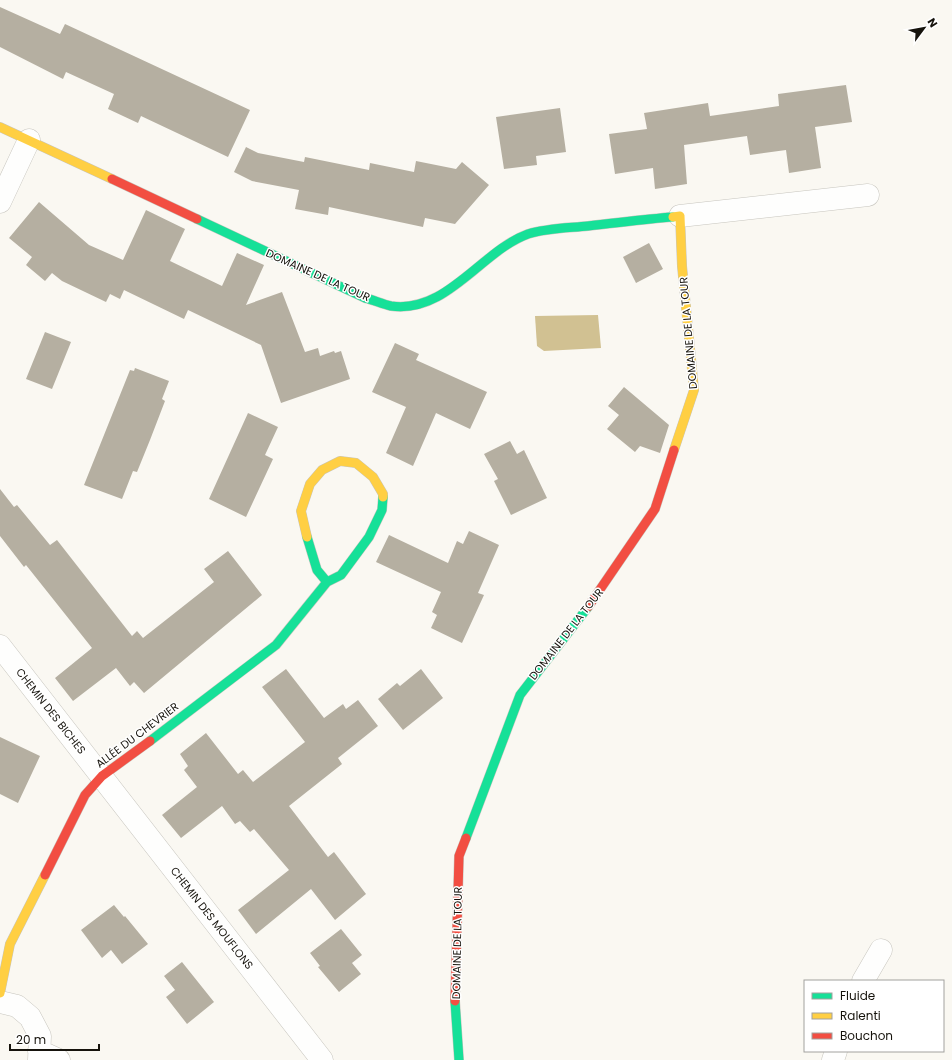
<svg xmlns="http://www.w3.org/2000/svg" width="952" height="1060" font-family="Poppins,sans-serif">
<rect width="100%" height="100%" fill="#faf8f2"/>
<!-- water -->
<path fill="#d1c192" d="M 598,315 L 601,348 L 544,351 L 537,346 L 535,316 Z"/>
<!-- building -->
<path fill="#b5afa1" d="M 0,7 L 60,34 L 65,24 L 250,110 L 228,157 L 141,116 L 138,123 L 108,109 L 114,94 L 66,72 L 63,79 L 0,47 Z
M 846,85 L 852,122 L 815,127 L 821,168 L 789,173 L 786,150 L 750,155 L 747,136 L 684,145 L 687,184 L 655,189 L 653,168 L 615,174 L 609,134 L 647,129 L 644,113 L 708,103 L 710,116 L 779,106 L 778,94 Z
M 560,108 L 566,152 L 536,156 L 537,165 L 504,169 L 496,117 Z
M 246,147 L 258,153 L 304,162 L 305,157 L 369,170 L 370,163 L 414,172 L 416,161 L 456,169 L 462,162 L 489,185 L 455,224 L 425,218 L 423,227 L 329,207 L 328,215 L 295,209 L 299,190 L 252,181 L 234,172 Z
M 39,202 L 89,245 L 123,260 L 146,210 L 185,229 L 170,261 L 222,286 L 237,253 L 264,265 L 246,305 L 282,292 L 305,352 L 318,348 L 320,356 L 334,351 L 335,353 L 341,351 L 350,379 L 281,403 L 261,345 L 188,310 L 184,319 L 124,290 L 120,299 L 110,294 L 106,302 L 62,281 L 52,273 L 45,281 L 26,265 L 32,257 L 9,238 Z
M 649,243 L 663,269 L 636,283 L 623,257 Z
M 45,332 L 71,342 L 52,389 L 26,379 Z
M 395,343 L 419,354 L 416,360 L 487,392 L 470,429 L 436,413 L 413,466 L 386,453 L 406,407 L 372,392 Z
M 135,368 L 169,381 L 162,399 L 165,401 L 150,440 L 137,472 L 133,471 L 122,499 L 84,485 L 130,370 L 134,371 Z
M 624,387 L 669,425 L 660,453 L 640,446 L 635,452 L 607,429 L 619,415 L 608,406 Z
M 248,413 L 278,427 L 265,455 L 273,459 L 246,517 L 209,499 Z
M 510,441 L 517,454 L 524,450 L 547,498 L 511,515 L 494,481 L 498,479 L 484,454 Z
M 0,489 L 14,507 L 17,505 L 50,545 L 57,540 L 132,636 L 137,631 L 143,638 L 214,582 L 204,569 L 228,551 L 262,595 L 144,693 L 134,682 L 130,686 L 116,668 L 73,701 L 55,678 L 92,648 L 26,565 L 24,567 L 0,536 Z
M 469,531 L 499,545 L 478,593 L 484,595 L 462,643 L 431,628 L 437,615 L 432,612 L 441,592 L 376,562 L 389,535 L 448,563 L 457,541 L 463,544 Z
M 286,669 L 324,718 L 343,704 L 346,709 L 358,700 L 378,726 L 338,758 L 342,764 L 289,806 L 328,857 L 334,852 L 366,894 L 335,920 L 311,889 L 256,934 L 238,910 L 289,870 L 254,829 L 250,832 L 240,821 L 235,824 L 222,806 L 181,838 L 162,815 L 197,787 L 184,770 L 188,766 L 180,754 L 206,733 L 238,774 L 243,770 L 253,782 L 305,742 L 262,687 Z
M 421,669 L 443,698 L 403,730 L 378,699 L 397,683 L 400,686 Z
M 0,737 L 40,756 L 18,803 L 0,794 Z
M 114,905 L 124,917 L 125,916 L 148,944 L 122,964 L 111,950 L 102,958 L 81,930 Z
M 341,929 L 362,955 L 352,963 L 361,974 L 339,992 L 318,967 L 320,966 L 310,953 Z
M 182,962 L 214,1002 L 187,1024 L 166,997 L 175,990 L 164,976 Z"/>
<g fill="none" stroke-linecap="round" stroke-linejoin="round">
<!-- street casing -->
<g stroke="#c7c5be" stroke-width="23">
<path id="street" d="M 0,202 L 29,140
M 680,216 L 868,195
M 0,646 L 322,1060
M 863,981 L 881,950
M 0,1002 L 17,1006 L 30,1017 L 40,1036 L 39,1060
M 39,1051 L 59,1060
M 833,1060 L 836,1051"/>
</g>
<!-- fast casing -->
<g stroke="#c7c5be" stroke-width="10">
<path id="fast" d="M 197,219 L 365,298 C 374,300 382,304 391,306 C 447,314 481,251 528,234 C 547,228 568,228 588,226 C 617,223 645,219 673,217
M 307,537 L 317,570 L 327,582
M 150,741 L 276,645 L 327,582 L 341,575 L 369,537 L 382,510 L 383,497
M 466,838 L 520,695 L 588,607
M 455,1001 L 459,1060"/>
</g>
<!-- slow casing -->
<g stroke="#c7c5be" stroke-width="10">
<path id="slow" d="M 0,127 L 112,179
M 673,217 L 680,216 L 682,266 L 694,390 L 674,450
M 307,537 L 301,511 L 310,484 L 322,470 L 340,461 L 356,463 L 373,477 L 383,494 L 383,497
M 0,993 L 10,944 L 45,875"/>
</g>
<!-- jam casing -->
<g stroke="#c7c5be" stroke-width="10">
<path id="jam" d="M 112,179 L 197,219
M 588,607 L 655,509 L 674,450
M 45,875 L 85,795 L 102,776 L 150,741
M 455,1001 L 459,856 L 466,838"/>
</g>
<!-- street -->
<use href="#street" stroke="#fefefd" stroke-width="22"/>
<!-- fast -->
<use href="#fast" stroke="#16e098" stroke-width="9"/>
<!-- slow -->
<use href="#slow" stroke="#ffcf43" stroke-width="9"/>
<!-- jam -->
<use href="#jam" stroke="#f24e42" stroke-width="9"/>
</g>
<g text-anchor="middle" stroke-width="3" stroke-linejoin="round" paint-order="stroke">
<!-- street labels -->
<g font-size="11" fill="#16130c" stroke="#fff">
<text transform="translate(318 275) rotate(24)" y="4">DOMAINE DE LA TOUR</text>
<text transform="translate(688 333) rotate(-95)" y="4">DOMAINE DE LA TOUR</text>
<text transform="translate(566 634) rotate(-52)" y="4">DOMAINE DE LA TOUR</text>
<text transform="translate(51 711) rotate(52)" y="4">CHEMIN DES BICHES</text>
<text transform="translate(137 735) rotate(-37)" y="4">ALLÉE DU CHEVRIER</text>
<text transform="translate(212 918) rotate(52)" y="4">CHEMIN DES MOUFLONS</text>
<text transform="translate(457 943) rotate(-89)" y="4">DOMAINE DE LA TOUR</text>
</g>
</g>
<!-- legend -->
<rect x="804" y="980" width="140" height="72" fill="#ffffff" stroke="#a2a19e"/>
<rect x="812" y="993" width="20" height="6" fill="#16e098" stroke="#a2a19e"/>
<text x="840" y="1000" font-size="12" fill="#16130c">Fluide</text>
<rect x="812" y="1013" width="20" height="6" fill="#ffcf43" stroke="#a2a19e"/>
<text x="840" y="1020" font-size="12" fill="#16130c">Ralenti</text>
<rect x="812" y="1033" width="20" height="6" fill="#f24e42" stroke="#a2a19e"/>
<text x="840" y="1040" font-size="12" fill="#16130c">Bouchon</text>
<!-- north arrow -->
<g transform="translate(924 28) rotate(58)" stroke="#ffffff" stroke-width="3" paint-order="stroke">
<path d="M0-3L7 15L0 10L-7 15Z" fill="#16130c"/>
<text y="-6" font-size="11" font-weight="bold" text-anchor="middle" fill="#16130c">N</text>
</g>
<!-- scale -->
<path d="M10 1044v6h89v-6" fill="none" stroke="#16130c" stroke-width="2"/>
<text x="16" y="1044" font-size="12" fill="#16130c" stroke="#ffffff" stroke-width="3" paint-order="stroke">20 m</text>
</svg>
